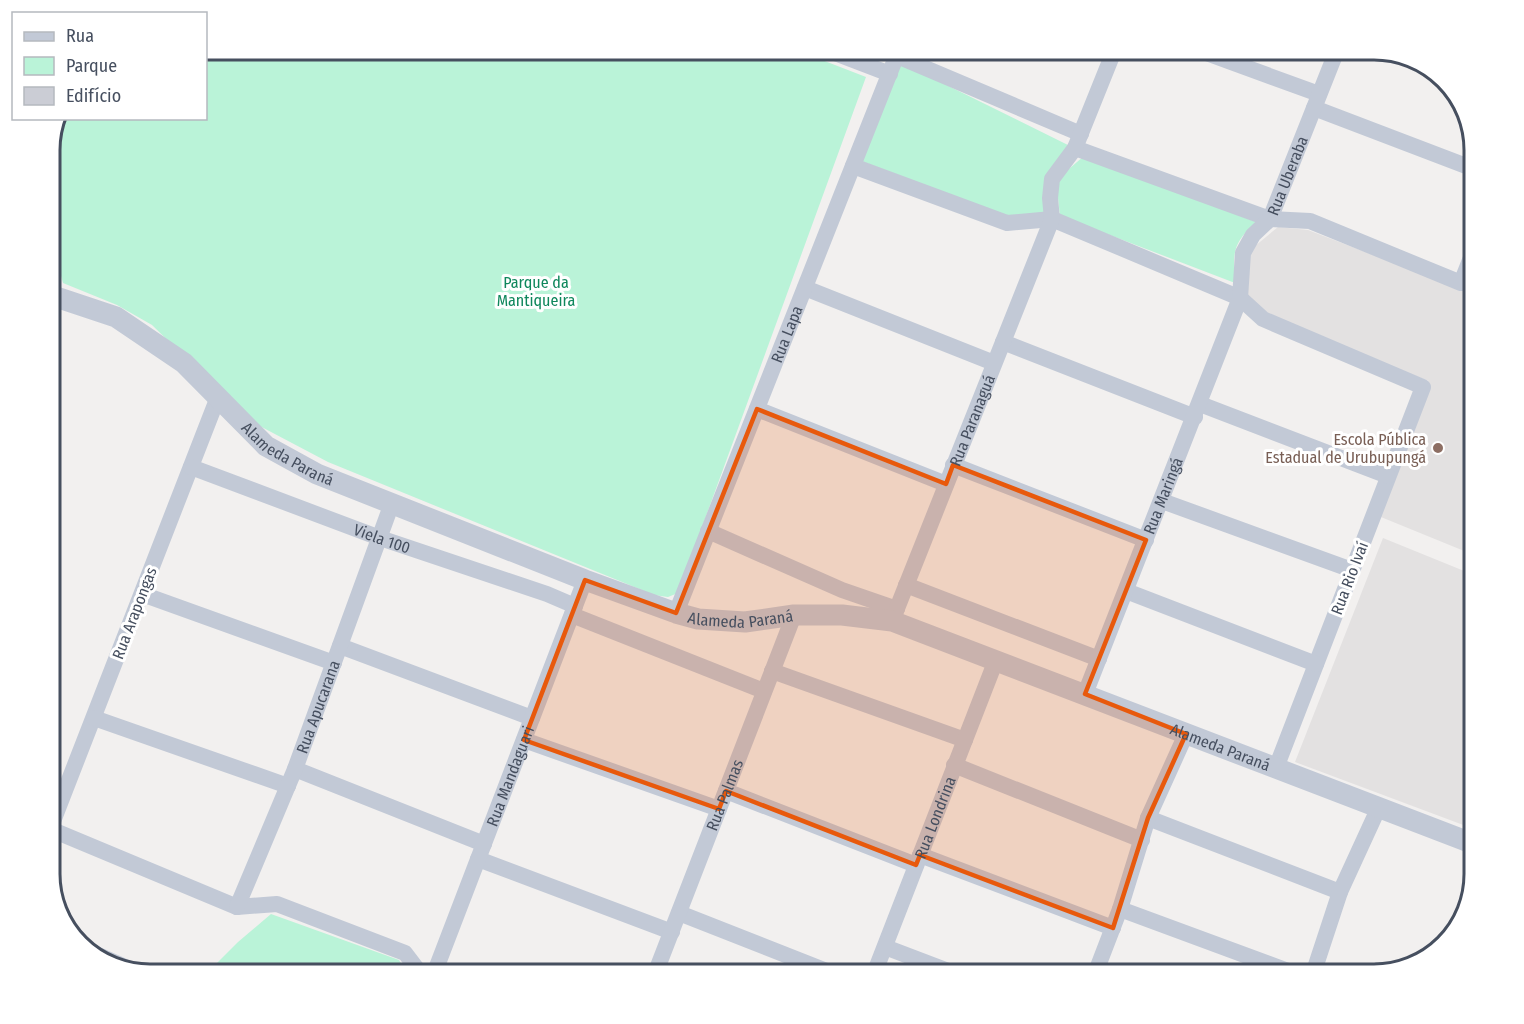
<svg xmlns="http://www.w3.org/2000/svg" width="1524" height="1024" font-family="'Fira Sans Condensed',sans-serif">
<rect width="100%" height="100%" fill="#f2f0ef"/>
<!-- education -->
<path fill="#e3e1e1" d="M 1278,227 L 1308,230 L 1462,289 L 1474,270 L 1474,555 L 1376,515 L 1429,381 L 1265,318 L 1244,292 L 1249,251 Z
M 1383,538 L 1474,575 L 1474,829 L 1295,762 Z"/>
<!-- green -->
<path fill="#baf3d8" d="M 804,53 L 866,77 L 678,593 L 668,597 L 654,595 L 328,462 L 250,421 L 152,325 L 117,305 L 63,283 L 50,236 L 50,144 L 61,119 L 206,118 L 206,56 Z
M 899,64 L 914,69 L 1072,147 L 1046,215 L 1007,216 L 861,161 Z
M 1084,156 L 1256,222 C 1232,244 1233,252 1235,283 L 1060,216 L 1056,180 Z
M 271,914 L 399,960 L 407,974 L 206,974 L 238,942 Z"/>
<!-- building -->
<path fill="#cbcdd5" stroke="#d3d4db" stroke-width="1.5" d="M 1376,963 L 1393,970 L 1371,974 Z"/>
<g fill="none" stroke-linecap="round" stroke-linejoin="round">
<!-- minor -->
<g stroke="#c2c9d6" stroke-width="16">
<path d="M 1201,51 L 1319,94"/>
<path d="M 835,53 L 890,74"/>
<path d="M 897,56 L 1081,134"/>
<path d="M 1314,108 L 1474,169"/>
<path d="M 1075,148 L 1270,219 L 1310,221 L 1461,283 L 1474,250"/>
<path d="M 853,166 L 1007,223 L 1052,219 L 1240,298 L 1263,319 L 1423,387 L 1276,768"/>
<path d="M 805,288 L 994,363"/>
<path d="M 1003,342 L 1195,417"/>
<path d="M 218,397 L 50,829 L 237,907 L 277,904 L 405,953 L 421,974"/>
<path d="M 1200,404 L 1388,476"/>
<path d="M 757,409 L 946,484"/>
<path d="M 953,465 L 1146,540"/>
<path id="s1" d="M 191,467 L 380,538 L 547,594 L 575,606"/>
<path d="M 1162,501 L 1352,570"/>
<path d="M 708,531 L 842,590 L 897,609"/>
<path d="M 906,585 L 1099,659"/>
<path d="M 1126,591 L 1316,664"/>
<path d="M 142,594 L 334,663"/>
<path id="s2" d="M 676,613 L 898,52"/>
<path d="M 572,615 L 764,691"/>
<path id="s3" d="M 892,621 L 1052,219 L 1050,198 L 1052,179 L 1075,148 L 1114,51"/>
<path d="M 340,646 L 532,718"/>
<path d="M 772,671 L 965,740"/>
<path id="s4" d="M 1085,694 L 1240,298 L 1243,253 L 1253,235 L 1270,219 L 1337,50"/>
<path d="M 94,718 L 288,786"/>
<path d="M 524,740 L 719,809"/>
<path d="M 954,765 L 1142,840"/>
<path d="M 295,769 L 484,844"/>
<path d="M 726,791 L 916,865"/>
<path d="M 1148,818 L 1340,892"/>
<path d="M 920,855 L 1113,928"/>
<path d="M 478,859 L 672,932"/>
<path id="s5" d="M 237,907 L 295,769 L 392,503"/>
<path d="M 1120,909 L 1296,974"/>
<path d="M 679,913 L 834,974"/>
<path d="M 885,947 L 956,974"/>
<path d="M 87,950 L 123,966"/>
<path id="s6" d="M 434,974 L 585,580"/>
<path id="s7" d="M 655,974 L 794,615"/>
<path id="s8" d="M 874,974 L 996,660"/>
<path d="M 1095,974 L 1120,909 L 1148,818 L 1186,734"/>
<path d="M 1313,974 L 1340,892 L 1379,807"/>
</g>
<!-- tertiary -->
<path stroke="#c2c9d6" stroke-width="21" id="s9" d="M 50,295 L 116,317 L 184,363 L 266,446 L 317,474 L 585,580 L 676,613 L 698,619 L 745,622 L 794,615 L 842,615 L 892,621 L 1474,844"/>
</g>
<!-- marked area -->
<path fill="#e8590c" fill-opacity="0.2" stroke="#e8590c" stroke-width="4.5" stroke-linejoin="round" d="M 757,409 L 946,484 L 953,465 L 1146,540 L 1085,694 L 1186,734 L 1148,818 L 1113,928 L 920,855 L 916,865 L 726,791 L 719,809 L 524,740 L 585,580 L 676,613 Z"/>
<!-- markers -->
<circle fill="#8d6e63" stroke="#fff" stroke-width="2" cx="1438" cy="448" r="6"/>
<g text-anchor="middle" stroke-width="6" stroke-linejoin="round" paint-order="stroke">
<!-- street labels -->
<g font-size="16" fill="#464f5f" stroke="#fff">
<text dy="6" stroke="none"><textPath href="#s4" startOffset="561">Rua Uberaba</textPath></text>
<text dy="6" stroke="none"><textPath href="#s2" startOffset="300">Rua Lapa</textPath></text>
<text dy="6" stroke="none"><textPath href="#s3" startOffset="216">Rua Paranaguá</textPath></text>
<text dy="6" stroke="none"><textPath href="#s9" startOffset="291">Alameda Paraná</textPath></text>
<text dy="6" stroke="none"><textPath href="#s4" startOffset="213">Rua Maringá</textPath></text>
<text dy="6" stroke="none"><textPath href="#s1" startOffset="204">Viela 100</textPath></text>
<text transform="translate(1349 578) rotate(-69)" y="6">Rua Rio Ivaí</text>
<text transform="translate(134 613) rotate(-69)" y="6">Rua Arapongas</text>
<text dy="6" stroke="none"><textPath href="#s9" startOffset="777">Alameda Paraná</textPath></text>
<text dy="6" stroke="none"><textPath href="#s5" startOffset="216">Rua Apucarana</textPath></text>
<text dy="6" stroke="none"><textPath href="#s9" startOffset="1281">Alameda Paraná</textPath></text>
<text dy="6" stroke="none"><textPath href="#s6" startOffset="212">Rua Mandaguari</textPath></text>
<text dy="6" stroke="none"><textPath href="#s7" startOffset="192">Rua Palmas</textPath></text>
<text dy="6" stroke="none"><textPath href="#s8" startOffset="168">Rua Londrina</textPath></text>
</g>
<!-- park labels -->
<g font-size="16" fill="#0f875c" stroke="#fff">
<text x="536" y="288">Parque da<tspan x="536" dy="18">Mantiqueira</tspan></text>
</g>
<!-- education labels -->
<g font-size="16" fill="#785e54" stroke="#fff" text-anchor="end">
<text x="1426" y="445">Escola Pública<tspan x="1426" dy="18">Estadual de Urubupungá</tspan></text>
</g>
</g>
<!-- crop -->
<path d="M0 0H1524V1024H0ZM150 60H1374A90 90 0 0 1 1464 150V874A90 90 0 0 1 1374 964H150A90 90 0 0 1 60 874V150A90 90 0 0 1 150 60Z" fill="#fff" fill-rule="evenodd"/>
<path fill="none" stroke="#464f5f" stroke-width="3" d="M150 60H1374A90 90 0 0 1 1464 150V874A90 90 0 0 1 1374 964H150A90 90 0 0 1 60 874V150A90 90 0 0 1 150 60Z"/>
<!-- legend -->
<rect x="12" y="12" width="195" height="108" fill="#ffffff" stroke="#b5b9bf" stroke-width="1.5"/>
<rect x="24" y="32" width="30" height="9" fill="#c2c9d6" stroke="#b5b9bf" stroke-width="1.5"/>
<text x="66" y="42" font-size="18" fill="#464f5f">Rua</text>
<rect x="24" y="57" width="30" height="18" fill="#baf3d8" stroke="#b5b9bf" stroke-width="1.5"/>
<text x="66" y="72" font-size="18" fill="#464f5f">Parque</text>
<rect x="24" y="87" width="30" height="18" fill="#cbcdd5" stroke="#b5b9bf" stroke-width="1.5"/>
<text x="66" y="102" font-size="18" fill="#464f5f">Edifício</text>
</svg>
